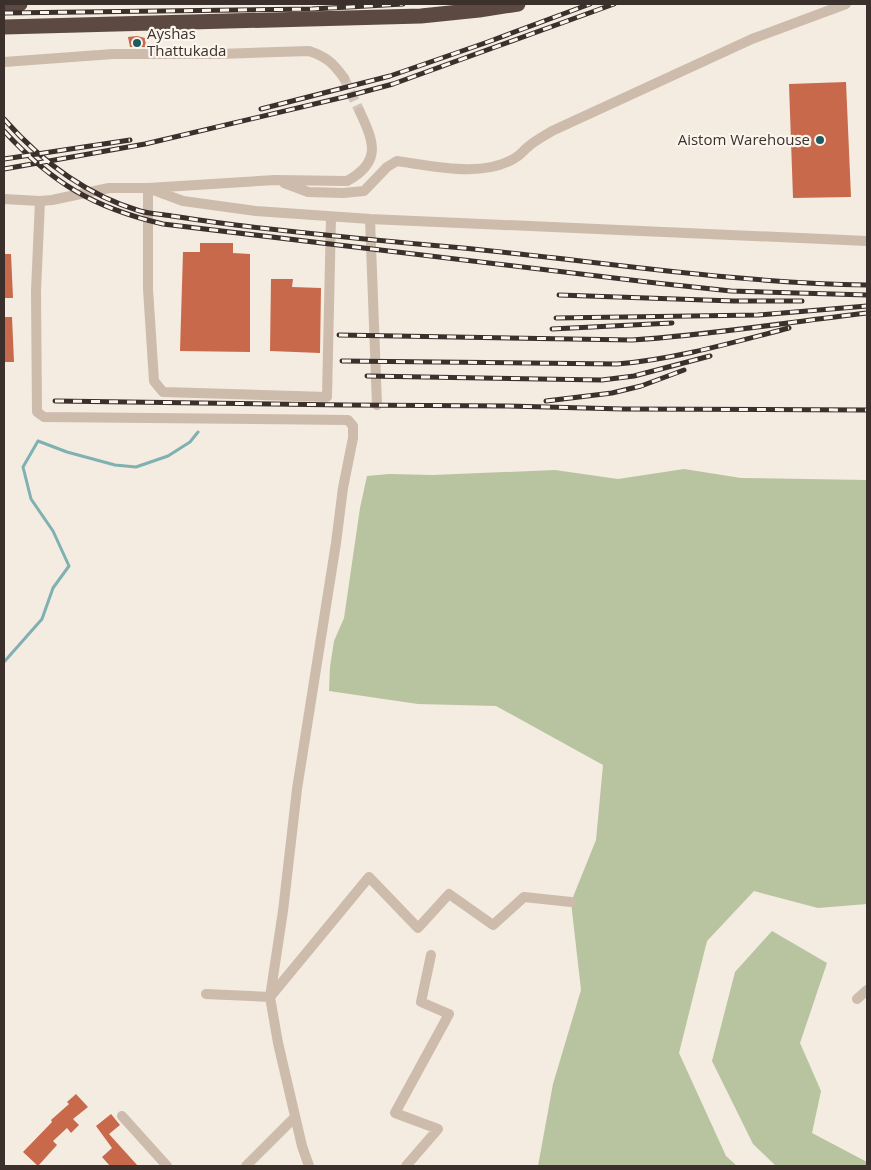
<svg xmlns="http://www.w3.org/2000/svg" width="871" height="1170" font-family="'Open Sans',sans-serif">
<rect width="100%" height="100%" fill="#f4ebe1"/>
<!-- green -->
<path fill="#b8c4a0" d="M 684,469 L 741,478 L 867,480 L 867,904 L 818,908 L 754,891 L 707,941 L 679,1053 L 726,1156 L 737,1166 L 538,1166 L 553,1084 L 581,990 L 571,902 L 596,840 L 603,765 L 496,706 L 418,704 L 329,691 L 330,667 L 334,641 L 344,618 L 360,508 L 367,476 L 389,474 L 433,475 L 555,470 L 618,479 Z
M 772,931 L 827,963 L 800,1043 L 821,1091 L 812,1133 L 867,1162 L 867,1166 L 776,1166 L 753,1144 L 712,1061 L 735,972 Z"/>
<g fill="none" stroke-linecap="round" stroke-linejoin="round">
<!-- stream -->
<path stroke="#7fb0b2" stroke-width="3" d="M 4,662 L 42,619 L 53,588 L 69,566 L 53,531 L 31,499 L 23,467 L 38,441 L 67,452 L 115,465 L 136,467 L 168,456 L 190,442 L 198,432"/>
</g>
<!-- building -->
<path fill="#c8694b" d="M 137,36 L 145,38 L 146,47 L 130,47 L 128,37 Z
M 846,82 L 851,197 L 793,198 L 789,84 Z
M 200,243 L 233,243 L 233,253 L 250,254 L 250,352 L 180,351 L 183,252 L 200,252 Z
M 4,254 L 11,254 L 13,298 L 4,298 Z
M 271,279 L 293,279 L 292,287 L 321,288 L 320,353 L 270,351 Z
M 4,317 L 12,317 L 14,362 L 4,362 Z
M 76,1094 L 88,1107 L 73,1119 L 79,1125 L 71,1133 L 67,1128 L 53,1141 L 57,1145 L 38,1166 L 23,1152 L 52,1122 L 51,1120 L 69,1104 L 67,1102 Z
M 111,1114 L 120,1125 L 109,1134 L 138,1166 L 110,1166 L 102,1157 L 112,1148 L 96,1126 Z"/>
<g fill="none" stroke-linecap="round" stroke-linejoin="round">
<!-- street-tunnel -->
<path stroke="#cfc6bd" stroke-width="10" stroke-dasharray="10 5" stroke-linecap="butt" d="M 344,78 L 360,112"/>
<!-- street -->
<path stroke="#cdbbac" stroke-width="10" d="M 4,62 L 113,54 L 218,54 L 309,51 C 327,57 333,63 344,78
M 284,183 L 308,192 L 343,193 L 364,191 L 387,167 L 397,161 C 433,166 486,179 518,156 C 522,153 525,149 529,146 C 536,140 544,136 552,131 L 752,39 L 846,4
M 4,199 L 40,201
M 331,217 L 327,397 L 163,392 L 154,381 L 148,289 L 148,188 L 183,201 L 256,211 L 370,219 L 867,241
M 370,219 L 377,405
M 206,994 L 270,997 L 369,877 L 418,928 L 449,894 L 493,925 L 524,897 L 571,902
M 857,999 L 867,990
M 122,1116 L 167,1166
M 246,1166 L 295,1117
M 309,1166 L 302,1146 L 278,1043 L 270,997 L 283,911 L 297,789 L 336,543 L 343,488 L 353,438 L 353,426 L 348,420 L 44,417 L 37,412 L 36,291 L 40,201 L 52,200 L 109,188 L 148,188 L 275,180 L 347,181 C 382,162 374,142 360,112
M 406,1166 L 438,1129 L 395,1113 L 449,1014 L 421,1002 L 431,955"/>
<!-- highway -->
<path stroke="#5c4a42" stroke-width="15" d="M 4,4 L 20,4
M 4,27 L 421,16 L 479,10 L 518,4"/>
<!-- rail casing -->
<g stroke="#3b302b" stroke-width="5">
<path id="rail" d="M 4,13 L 312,9 L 403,4
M 261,109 L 390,76 L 485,43 L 590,4
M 4,119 C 41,161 86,195 140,211 C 150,214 161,214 172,216 C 198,220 225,224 252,227 C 322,235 393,242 463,248 C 598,261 732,283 867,285
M 4,131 C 52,183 94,208 163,224 L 656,283 L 731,291 L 867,295
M 4,159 L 130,140
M 4,169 L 145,144 L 344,97 L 393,84 L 614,4
M 559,295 L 734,301 L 802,301
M 556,318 L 758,315 L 867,306
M 552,329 L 672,323
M 339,335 L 632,340 C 711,335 789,322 867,313
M 342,361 L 617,364 C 676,359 731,343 789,328
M 367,376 L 602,380 L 634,376 L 710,356
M 55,401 L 345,405 L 508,406 L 623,409 L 867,410
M 546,401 L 612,393 L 641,386 L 684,370"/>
</g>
<!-- rail -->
<use href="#rail" stroke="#fbf5ee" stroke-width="3" stroke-dasharray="9" stroke-linecap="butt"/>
</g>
<!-- markers -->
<g fill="#1f5a5e" stroke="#fbf5ee" stroke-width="2">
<circle cx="137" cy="43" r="5"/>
<circle cx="820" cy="140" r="5"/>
</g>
<g text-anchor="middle" stroke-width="4.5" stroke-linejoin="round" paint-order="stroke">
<!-- poi labels -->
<g font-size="15" fill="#3b302b" stroke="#fbf5ee" text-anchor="start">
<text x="147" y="39">Ayshas<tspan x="147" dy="17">Thattukada</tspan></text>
<text x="810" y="145" text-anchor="end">Aistom Warehouse</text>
</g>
</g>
<!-- border -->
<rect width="871" height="1170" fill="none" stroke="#3b302b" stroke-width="10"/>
</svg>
